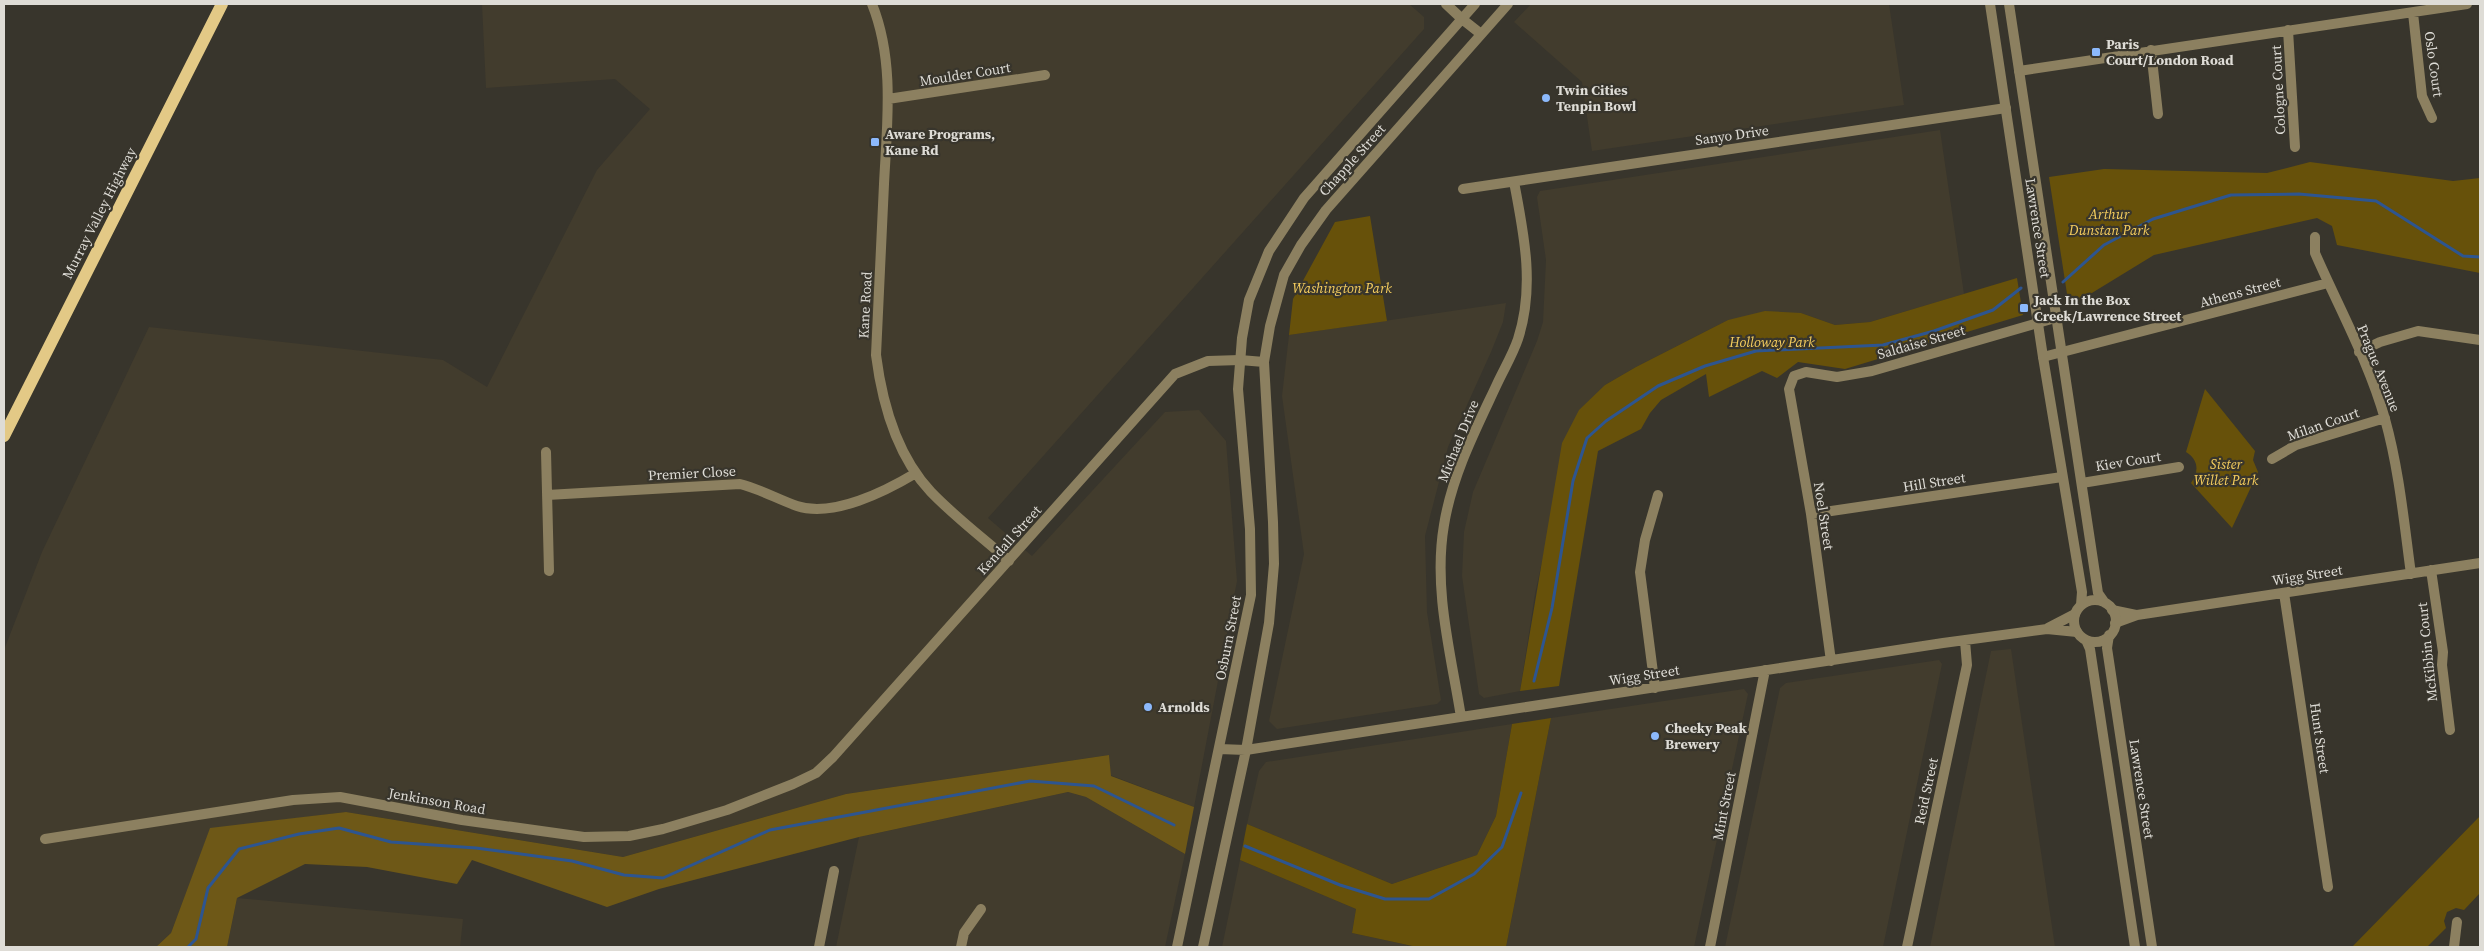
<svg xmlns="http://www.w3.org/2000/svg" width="2484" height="951" font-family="'Source Serif 4',serif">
<rect width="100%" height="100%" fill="#38352c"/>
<!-- built -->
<path fill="#423c2d" d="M 482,4 L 1409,4 L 1424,17 L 1424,29 L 988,518 L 1032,556 L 1165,412 L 1199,410 L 1226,441 L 1237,581 L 1194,807 L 1110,775 L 1109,755 L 846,794 L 623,857 L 346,812 L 210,829 L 171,933 L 156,947 L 4,947 L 4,650 L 42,552 L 149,327 L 443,360 L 487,387 L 597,170 L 650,109 L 615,79 L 486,88 Z
M 1531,4 L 1889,4 L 1904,105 L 1592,151 L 1582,82 L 1514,22 Z
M 1940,130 L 1964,294 L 1870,322 L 1835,325 L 1801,313 L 1728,320 L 1636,367 L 1605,385 L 1548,534 L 1535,594 L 1520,691 L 1484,698 L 1479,694 L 1462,576 L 1464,532 L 1473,492 L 1537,341 L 1543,322 L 1546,260 L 1537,197 L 1540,191 Z
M 1506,303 L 1503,322 L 1491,352 L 1448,447 L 1425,536 L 1427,612 L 1441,700 L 1437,704 L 1277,729 L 1269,721 L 1304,554 L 1282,396 L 1289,335 Z
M 2011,649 L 2055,947 L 1930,947 L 1991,651 Z
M 1939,660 L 1942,664 L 1883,947 L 1725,947 L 1780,688 L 1786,683 Z
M 1744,689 L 1748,694 L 1694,947 L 1506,947 L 1551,718 Z
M 1512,724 L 1496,816 L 1477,855 L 1392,884 L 1247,824 L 1259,771 L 1266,762 Z
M 1068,792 L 1086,797 L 1185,854 L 1165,947 L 836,947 L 859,837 Z
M 1240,860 L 1356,909 L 1352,933 L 1417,947 L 1222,947 Z
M 237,898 L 463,919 L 460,947 L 227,947 Z"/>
<!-- green -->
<path fill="#67510a" d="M 2310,162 L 2453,181 L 2480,178 L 2480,273 L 2337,245 L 2332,226 L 2317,218 L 2154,255 L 2069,307 L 2049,177 L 2104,169 L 2267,173 Z
M 1370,216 L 1387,321 L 1289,335 L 1293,299 L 1335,222 Z
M 2017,278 L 2023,315 L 1845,369 L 1798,362 L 1777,378 L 1762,371 L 1709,397 L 1706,374 L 1661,400 L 1650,413 L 1641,429 L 1598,451 L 1559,686 L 1520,691 L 1562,443 L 1579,410 L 1605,385 L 1636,367 L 1728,320 L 1765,311 L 1801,313 L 1835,325 L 1870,322 Z
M 2205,389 L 2255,451 L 2253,460 L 2258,472 L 2232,528 L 2191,483 C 2199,472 2199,460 2186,452 Z
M 1551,718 L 1506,947 L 1417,947 L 1352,933 L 1356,909 L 1240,860 L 1247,824 L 1392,884 L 1477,855 L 1496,816 L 1512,724 Z
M 2480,816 L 2480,893 L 2464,910 L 2456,908 L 2447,912 L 2444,921 L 2446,928 L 2427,947 L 2352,947 Z"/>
<!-- forest -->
<path fill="#6e5817" d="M 1109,755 L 1111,776 L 1194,807 L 1185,854 L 1086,797 L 1068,792 L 859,837 L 659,889 L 607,907 L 472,860 L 457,884 L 367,867 L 305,864 L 237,898 L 227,947 L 156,947 L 171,933 L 210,828 L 346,812 L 623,857 L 846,794 Z"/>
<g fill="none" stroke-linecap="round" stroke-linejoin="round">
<!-- stream -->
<path stroke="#2d5590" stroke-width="3" d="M 2063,282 L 2104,245 L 2153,219 L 2231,195 L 2299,194 L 2376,201 L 2463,256 L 2480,257
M 1534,681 L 1552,608 L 1573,481 L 1587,438 L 1606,421 L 1658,386 L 1705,366 L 1756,351 L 1883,345 L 1934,331 L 1993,310 L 2021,288
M 1245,846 L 1340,885 L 1385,899 L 1429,899 L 1474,874 L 1502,847 L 1521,793
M 188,947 L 196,939 L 208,888 L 239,849 L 299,834 L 339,828 L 391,842 L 476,848 L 572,861 L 624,875 L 663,878 L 770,830 L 1030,781 L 1094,786 L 1174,825"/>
<!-- minor -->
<path stroke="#8c8060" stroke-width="10" d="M 872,4 C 895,61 887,124 884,184 C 881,241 879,298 876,355 C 882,402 897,456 931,492 C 955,517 983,538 1009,561
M 1446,4 L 1462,19
M 2413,13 L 2422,96 L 2432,118
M 2288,30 L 2295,147
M 2151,50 L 2158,114
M 2019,71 L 2467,4
M 888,99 L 1045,75
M 1463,189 L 2006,108
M 2315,237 L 2315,253 C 2339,308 2369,362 2385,419 C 2399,469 2404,522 2411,574
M 2359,352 L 2380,342 L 2418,331 L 2480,340
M 2043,357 L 2328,283
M 546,452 L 549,571
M 2272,459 L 2296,445 L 2385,418
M 2082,483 L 2179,467
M 547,495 L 740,484 C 760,489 777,499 797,506 C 833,518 886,491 916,473
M 1811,514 L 2062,477
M 2431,570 L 2443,652 L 2442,665 L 2450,730
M 2284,593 L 2328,887
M 2112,610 L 2136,615
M 2115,623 L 2137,615 L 2480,563
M 2048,628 L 2075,614
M 1831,661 L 1811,514 L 1789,389 L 1794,376 L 1806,372 L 1837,377 L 1872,371 L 2055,318
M 1655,688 L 1640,572 L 1645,540 L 1658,495
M 1461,717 C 1451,654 1433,589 1444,525 C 1452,475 1476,429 1497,384 C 1504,369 1513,354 1518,339 C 1535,287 1524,234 1514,182
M 1246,750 L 1943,643 L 2047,629 L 2077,632
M 45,839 L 293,800 L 340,797 L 462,820 L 584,837 L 629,836 L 663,829 L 727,810 L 793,784 L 816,773 L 833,757 L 1175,374 L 1208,361 L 1240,360
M 819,947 L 834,871
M 961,947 L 964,933 L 981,909
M 1710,947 L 1765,670
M 1907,947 L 1967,665 L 1965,641
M 2454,947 L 2457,922"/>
<!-- tertiary -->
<path stroke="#8c8060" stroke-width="10" d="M 1990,4 L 2043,357 L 2082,592 L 2081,605
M 2009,4 L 2096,580 L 2098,593 L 2105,603
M 1462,19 L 1481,34
M 1240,360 L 1264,362
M2074 621a21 21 0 1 1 42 0a21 21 0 1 1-42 0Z
M 2109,635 L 2107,648 L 2152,947
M 2086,640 L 2090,649 L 2135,947
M 1219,749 L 1246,750
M 1177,947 L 1251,595 L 1250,529 L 1238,389 L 1242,338 L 1249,300 L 1269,251 L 1304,198 L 1475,4
M 1203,947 L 1246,750 L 1269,623 L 1274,564 L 1273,522 L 1264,362 L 1270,326 L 1284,275 L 1301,245 L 1326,210 L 1508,4"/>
<!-- primary -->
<path stroke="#e3c986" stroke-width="12" d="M 4,436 L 222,4"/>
</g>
<!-- markers -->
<g fill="#8cb9fc" stroke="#38352c" stroke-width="2">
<rect x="2091" y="47" width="10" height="10" rx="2.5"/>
<circle cx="1546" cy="98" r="5"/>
<rect x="870" y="137" width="10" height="10" rx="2.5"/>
<rect x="2019" y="303" width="10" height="10" rx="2.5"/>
<circle cx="1148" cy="707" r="5"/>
<circle cx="1655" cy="736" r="5"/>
</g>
<g text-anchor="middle" stroke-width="4.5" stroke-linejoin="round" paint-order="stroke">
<!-- poi labels -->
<g font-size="14" font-weight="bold" fill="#dedcd6" stroke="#38352c" text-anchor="start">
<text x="2106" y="49">Paris<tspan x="2106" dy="16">Court/London Road</tspan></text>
<text x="1556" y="95">Twin Cities<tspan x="1556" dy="16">Tenpin Bowl</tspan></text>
<text x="885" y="139">Aware Programs,<tspan x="885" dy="16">Kane Rd</tspan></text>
<text x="2034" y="305">Jack In the Box<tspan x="2034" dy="16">Creek/Lawrence Street</tspan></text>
<text x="1158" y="712">Arnolds</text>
<text x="1665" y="733">Cheeky Peak<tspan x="1665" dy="16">Brewery</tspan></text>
</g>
<!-- street labels -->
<g font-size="14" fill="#dedcd6" stroke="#38352c">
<text transform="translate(2434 64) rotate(82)" y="5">Oslo Court</text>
<text transform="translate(965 74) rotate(-9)" y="5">Moulder Court</text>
<text transform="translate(2278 90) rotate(-93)" y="5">Cologne Court</text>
<text transform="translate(1732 135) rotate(-8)" y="5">Sanyo Drive</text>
<text transform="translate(1352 160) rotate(-48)" y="5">Chapple Street</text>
<text transform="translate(99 213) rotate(-63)" y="5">Murray Valley Highway</text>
<text transform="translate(2038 228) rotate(81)" y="5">Lawrence Street</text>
<text transform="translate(2240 292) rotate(-15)" y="5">Athens Street</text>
<text transform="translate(865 305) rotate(-87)" y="5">Kane Road</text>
<text transform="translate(1921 342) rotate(-16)" y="5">Saldaise Street</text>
<text transform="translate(2379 368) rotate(68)" y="5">Prague Avenue</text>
<text transform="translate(2323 424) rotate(-19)" y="5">Milan Court</text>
<text transform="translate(1458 441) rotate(-68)" y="5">Michael Drive</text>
<text transform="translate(2128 461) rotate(-9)" y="5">Kiev Court</text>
<text transform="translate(692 473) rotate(-3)" y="5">Premier Close</text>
<text transform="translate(1934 482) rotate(-9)" y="5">Hill Street</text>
<text transform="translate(1824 516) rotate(81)" y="5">Noel Street</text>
<text transform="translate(1009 540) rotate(-48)" y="5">Kendall Street</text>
<text transform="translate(2307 575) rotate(-9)" y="5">Wigg Street</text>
<text transform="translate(1228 638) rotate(-79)" y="5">Osburn Street</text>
<text transform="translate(2427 652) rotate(-96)" y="5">McKibbin Court</text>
<text transform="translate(1644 675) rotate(-9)" y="5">Wigg Street</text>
<text transform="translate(2320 738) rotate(82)" y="5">Hunt Street</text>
<text transform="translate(2142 789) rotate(81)" y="5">Lawrence Street</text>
<text transform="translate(1926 791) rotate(-78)" y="5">Reid Street</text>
<text transform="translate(437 801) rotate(10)" y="5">Jenkinson Road</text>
<text transform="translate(1724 806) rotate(-79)" y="5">Mint Street</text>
</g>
<!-- park labels -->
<g font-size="14" font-style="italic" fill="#f6ce5e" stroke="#38352c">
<text x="2109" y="219">Arthur<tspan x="2109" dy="16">Dunstan Park</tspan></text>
<text x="1342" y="293">Washington Park</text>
<text x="1772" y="347">Holloway Park</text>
<text x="2226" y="469">Sister<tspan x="2226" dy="16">Willet Park</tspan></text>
</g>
</g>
<!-- border -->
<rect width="2484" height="951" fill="none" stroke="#dedcd6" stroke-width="10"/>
</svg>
